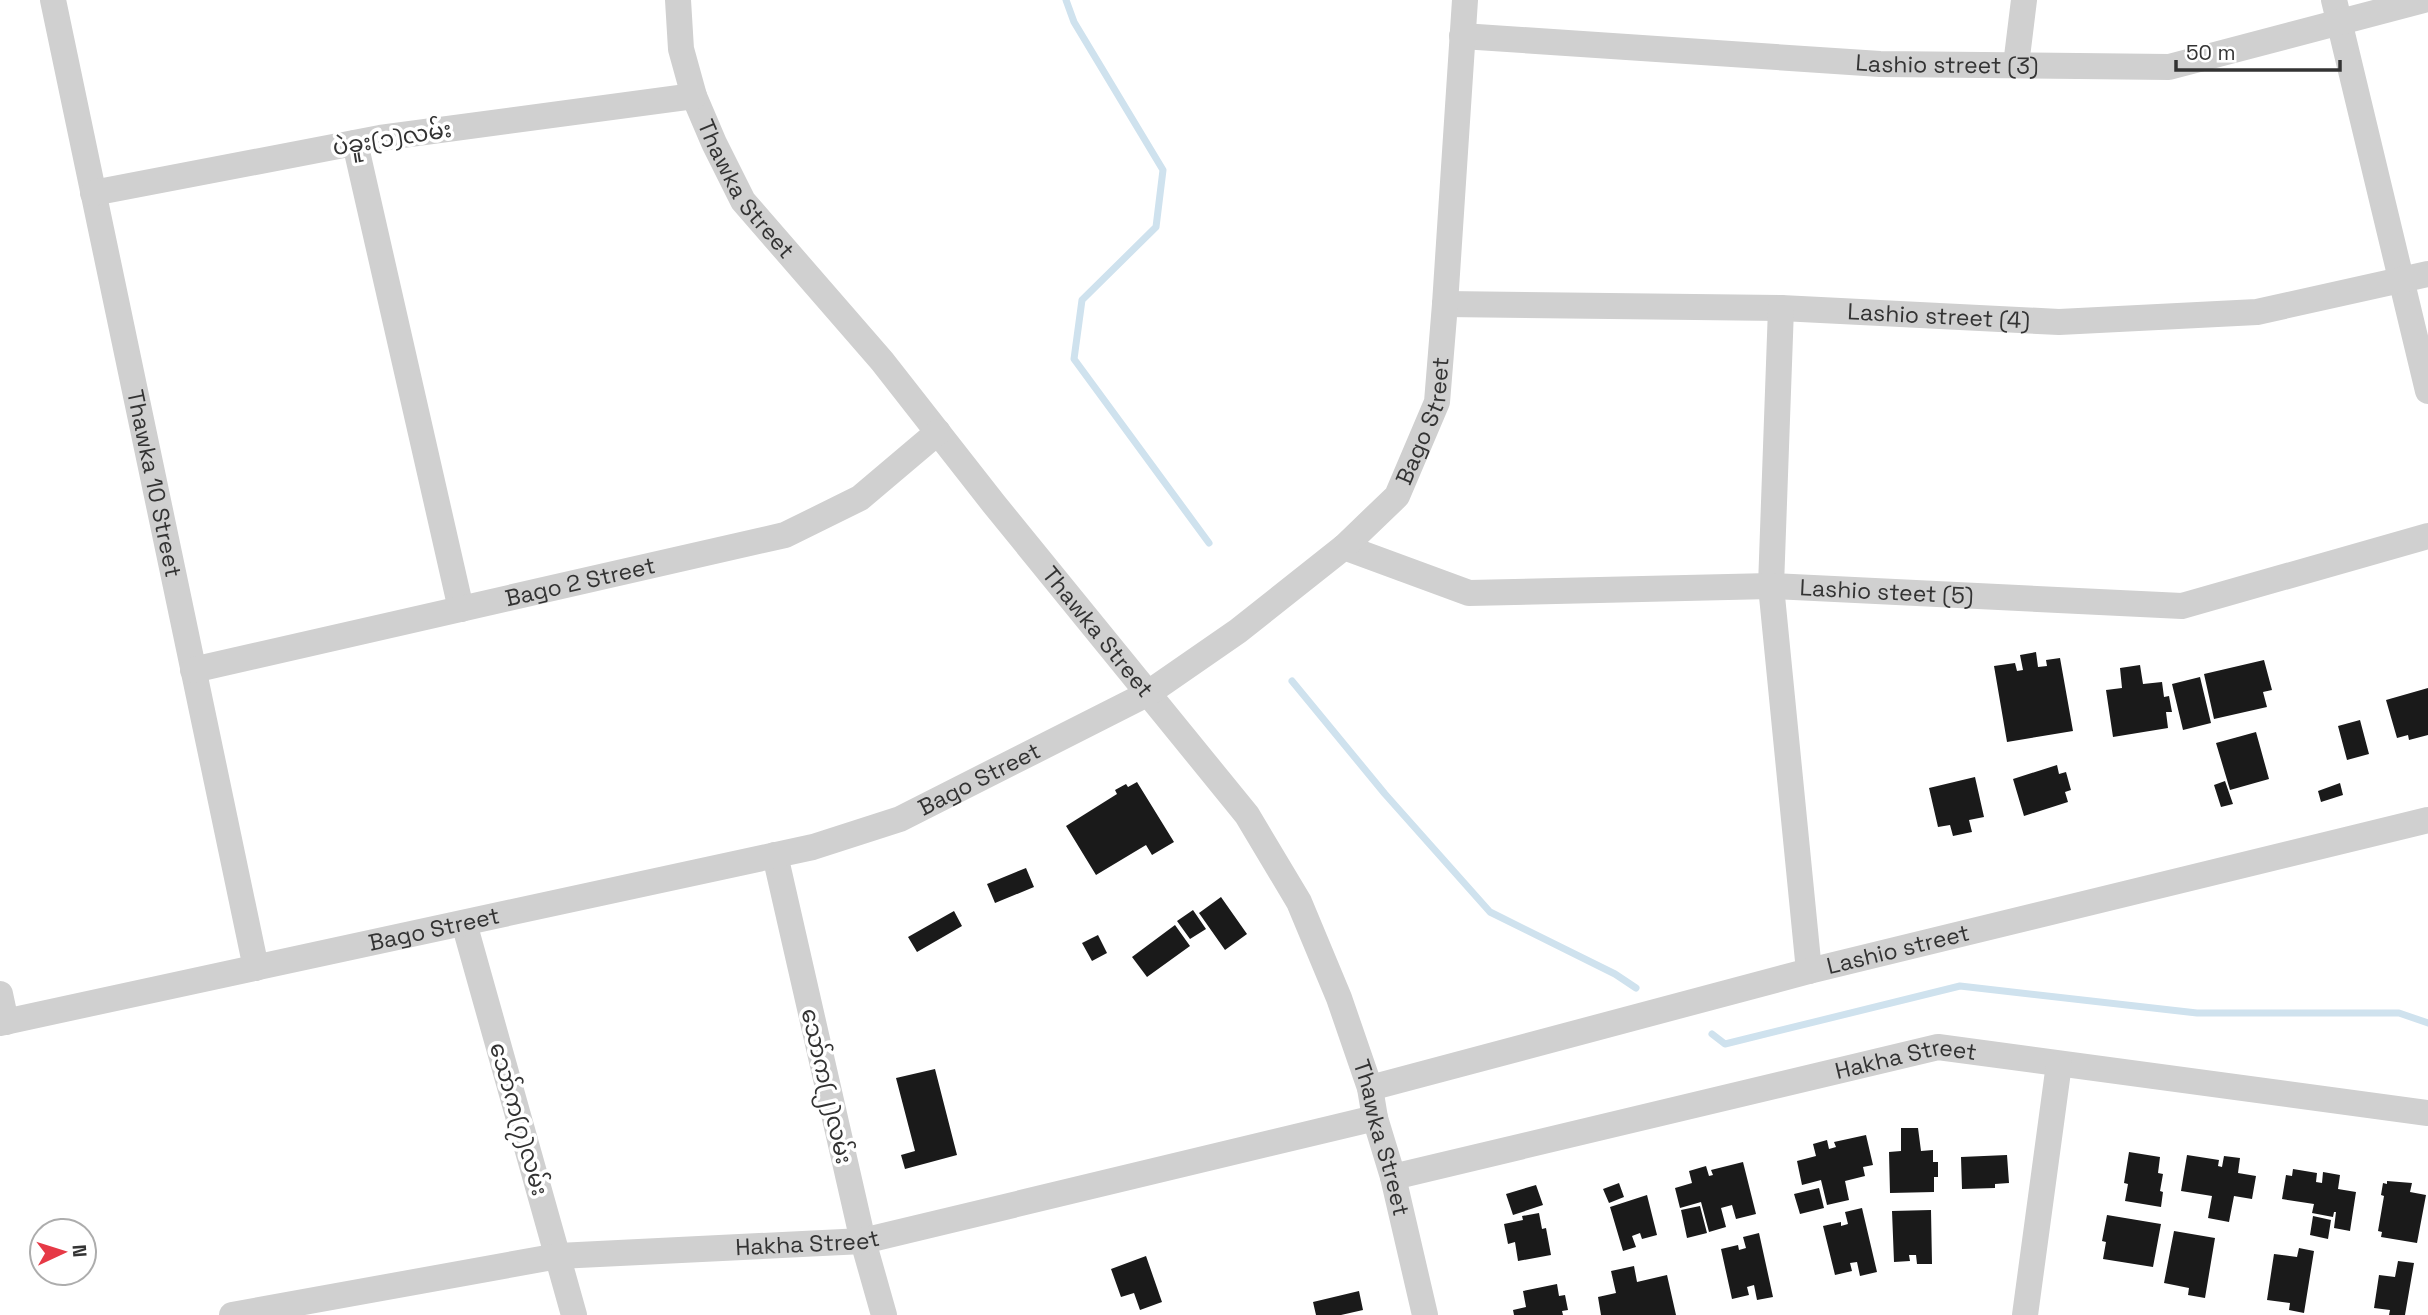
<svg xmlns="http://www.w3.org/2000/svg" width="2428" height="1315" font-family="'Space Grotesk','Noto Sans Myanmar',sans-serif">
<rect width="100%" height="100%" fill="#fff"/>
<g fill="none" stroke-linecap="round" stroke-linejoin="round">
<!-- stream -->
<path stroke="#cfe2ee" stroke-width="7" d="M 1066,0 L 1074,22 L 1163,170 L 1156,227 L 1082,300 L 1074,359 L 1209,543
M 1292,681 L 1385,794 L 1490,912 L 1615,974 L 1636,988
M 1712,1034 L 1725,1044 L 1960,986 L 2197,1013 L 2399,1013 L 2428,1023"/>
</g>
<!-- building -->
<path fill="#1a1a1a" d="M 2036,652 L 2038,667 L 2047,666 L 2046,660 L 2060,658 L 2073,731 L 2007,742 L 1994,666 L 2015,663 L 2017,671 L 2023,670 L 2020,655 Z
M 2264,660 L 2272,690 L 2263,692 L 2267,707 L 2214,719 L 2204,674 Z
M 2140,665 L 2143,684 L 2162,682 L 2164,697 L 2169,696 L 2172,712 L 2166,712 L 2168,728 L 2113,737 L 2106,690 L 2122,688 L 2120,668 Z
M 2200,677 L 2211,723 L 2183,730 L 2172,684 Z
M 2428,688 L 2428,735 L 2409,740 L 2408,735 L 2397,738 L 2386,700 Z
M 2360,720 L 2369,754 L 2347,760 L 2338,726 Z
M 2256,732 L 2269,779 L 2230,790 L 2216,743 Z
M 2057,765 L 2059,774 L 2066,772 L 2071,790 L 2065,792 L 2068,802 L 2024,816 L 2013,779 Z
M 1975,777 L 1984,817 L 1969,820 L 1972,832 L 1953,836 L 1950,825 L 1938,827 L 1929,788 Z
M 2225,781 L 2233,804 L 2221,807 L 2214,785 Z
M 1137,782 L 1174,842 L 1152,855 L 1146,845 L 1096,875 L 1066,826 L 1117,794 L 1115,790 L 1126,784 L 1128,787 Z
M 2340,783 L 2343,795 L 2321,802 L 2318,791 Z
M 1026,868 L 1034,887 L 995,903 L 987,884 Z
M 1221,897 L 1247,934 L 1225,950 L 1199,913 Z
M 1193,910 L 1206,929 L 1190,939 L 1177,921 Z
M 954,911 L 962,926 L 917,952 L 908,937 Z
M 1175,925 L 1190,946 L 1147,977 L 1132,957 Z
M 1098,935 L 1107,953 L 1092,961 L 1082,943 Z
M 935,1069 L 957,1155 L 905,1169 L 901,1155 L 915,1151 L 896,1078 Z
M 1901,1128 L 1918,1128 L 1921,1151 L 1933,1150 L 1933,1162 L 1938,1162 L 1938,1177 L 1934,1177 L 1934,1192 L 1890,1193 L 1889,1152 L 1901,1151 Z
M 1866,1135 L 1873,1165 L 1863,1167 L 1865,1176 L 1845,1181 L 1849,1200 L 1827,1205 L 1821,1180 L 1802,1185 L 1797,1161 L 1816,1156 L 1813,1144 L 1827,1140 L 1829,1149 L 1836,1147 L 1834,1142 Z
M 2129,1152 L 2160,1157 L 2158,1173 L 2163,1174 L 2160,1191 L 2163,1192 L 2161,1207 L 2125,1201 L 2128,1184 L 2124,1183 Z
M 2007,1155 L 2009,1183 L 1995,1184 L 1995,1188 L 1962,1189 L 1961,1157 Z
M 2187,1155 L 2219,1160 L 2218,1166 L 2222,1167 L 2224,1156 L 2240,1158 L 2238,1173 L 2256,1176 L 2252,1199 L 2234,1196 L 2229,1222 L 2208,1218 L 2212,1196 L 2181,1191 Z
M 1743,1162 L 1756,1214 L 1736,1219 L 1732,1205 L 1721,1208 L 1726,1227 L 1709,1232 L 1701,1202 L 1680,1208 L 1675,1188 L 1692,1183 L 1689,1171 L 1706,1166 L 1709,1176 L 1713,1175 L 1711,1170 Z
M 2293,1169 L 2317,1173 L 2316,1182 L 2322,1183 L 2323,1172 L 2340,1175 L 2338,1189 L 2356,1192 L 2350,1231 L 2334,1228 L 2336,1212 L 2334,1212 L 2333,1217 L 2312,1213 L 2314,1204 L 2282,1199 L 2286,1175 L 2292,1176 Z
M 2387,1181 L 2412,1183 L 2410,1192 L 2426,1195 L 2417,1243 L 2381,1237 L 2382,1232 L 2378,1231 L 2384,1196 L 2381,1195 L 2383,1183 L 2387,1184 Z
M 1619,1183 L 1624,1197 L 1609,1203 L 1603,1189 Z
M 1536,1185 L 1543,1205 L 1513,1215 L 1506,1194 Z
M 1819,1188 L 1824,1208 L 1800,1214 L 1794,1194 Z
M 1647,1195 L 1657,1235 L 1642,1239 L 1640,1233 L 1632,1236 L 1636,1247 L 1623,1251 L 1610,1207 Z
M 1700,1206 L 1707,1233 L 1687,1238 L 1681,1210 Z
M 1862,1208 L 1877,1272 L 1860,1276 L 1857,1262 L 1850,1263 L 1852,1271 L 1835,1275 L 1823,1226 L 1841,1222 L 1841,1226 L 1848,1224 L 1845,1212 Z
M 1931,1210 L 1932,1264 L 1917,1264 L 1916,1255 L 1909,1255 L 1910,1261 L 1894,1262 L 1892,1211 Z
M 1539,1213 L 1542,1229 L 1546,1228 L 1551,1255 L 1518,1261 L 1515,1242 L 1508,1244 L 1504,1224 L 1523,1220 L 1522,1216 Z
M 2107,1215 L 2161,1224 L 2153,1267 L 2103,1259 L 2106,1242 L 2102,1241 Z
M 2313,1216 L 2331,1220 L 2328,1239 L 2310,1235 Z
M 2174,1231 L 2215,1238 L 2205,1298 L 2188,1295 L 2189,1288 L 2164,1283 Z
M 1759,1233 L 1773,1297 L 1757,1300 L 1754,1285 L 1747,1287 L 1749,1295 L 1732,1299 L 1721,1249 L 1738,1245 L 1739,1250 L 1746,1248 L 1743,1237 Z
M 2299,1248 L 2314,1251 L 2304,1313 L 2289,1310 L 2290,1303 L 2267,1300 L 2274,1254 L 2297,1257 Z
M 1146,1256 L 1162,1302 L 1140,1310 L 1134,1293 L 1121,1297 L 1111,1269 Z
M 2398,1261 L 2414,1263 L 2405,1315 L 2389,1315 L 2390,1310 L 2374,1308 L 2379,1275 L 2395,1277 Z
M 1634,1266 L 1637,1282 L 1667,1275 L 1676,1315 L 1601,1315 L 1598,1297 L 1616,1293 L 1611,1271 Z
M 1557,1284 L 1559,1296 L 1565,1295 L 1568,1310 L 1562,1311 L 1563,1315 L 1514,1315 L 1513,1310 L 1526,1307 L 1523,1291 Z
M 1359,1291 L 1363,1310 L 1341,1315 L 1316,1315 L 1313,1302 Z"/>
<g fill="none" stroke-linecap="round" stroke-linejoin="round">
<!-- minor -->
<g stroke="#d0d0d0" stroke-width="26">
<path id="s1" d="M 53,0 L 256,968"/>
<path id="s2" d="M 678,0 L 681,49 L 694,96 L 714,143 L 743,201 L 882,361 L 994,504 L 1247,815 L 1299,902 L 1339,998 L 1370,1088 L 1375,1118 L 1393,1177 L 1425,1315"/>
<path d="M 2334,0 L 2428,391"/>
<path id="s3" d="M 1462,36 L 1880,64 L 2169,67 L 2424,0"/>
<path d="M 2016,65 L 2024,0"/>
<path d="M 355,143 L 461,609"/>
<path d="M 93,193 L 380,138 L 694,96"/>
<path id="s4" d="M 1445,304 L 1781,308 L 2059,322 L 2257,312 L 2428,274"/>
<path d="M 1781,308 L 1771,586 L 1809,971"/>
<path id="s5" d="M 1344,547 L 1469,593 L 1771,586 L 2182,606 L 2428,536"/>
<path id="s6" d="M 193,670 L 785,535 L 860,498 L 938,432"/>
<path d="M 775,855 L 863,1241 L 884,1315"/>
<path d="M 464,923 L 574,1315"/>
<path d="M 0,994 L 6,1022"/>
<path id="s7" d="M 0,1023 L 813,847 L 900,819 L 1147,694 L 1238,631 L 1344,547 L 1397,496 L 1437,402 L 1445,304 L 1465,0"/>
<path id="s8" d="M 1370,1088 L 1809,971 L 2428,820"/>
<path id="s9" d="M 1393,1177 L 1938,1047 L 2428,1113"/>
<path id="s10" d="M 232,1315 L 558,1256 L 863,1241 L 1375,1118"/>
<path d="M 2025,1315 L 2059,1064"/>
</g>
</g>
<g text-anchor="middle" stroke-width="7" stroke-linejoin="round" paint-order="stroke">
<!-- street labels -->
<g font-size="23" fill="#333" stroke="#fff">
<text dy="8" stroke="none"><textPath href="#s3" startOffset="486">Lashio street (3)</textPath></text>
<text transform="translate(392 138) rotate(-9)" y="8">ပဲခူး(၁)လမ်း</text>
<text dy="8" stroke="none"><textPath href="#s2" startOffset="205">Thawka Street</textPath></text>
<text dy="8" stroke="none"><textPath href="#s4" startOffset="494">Lashio street (4)</textPath></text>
<text dy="8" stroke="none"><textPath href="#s7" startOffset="1600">Bago Street</textPath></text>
<text dy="8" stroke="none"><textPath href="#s1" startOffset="494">Thawka 10 Street</textPath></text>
<text dy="8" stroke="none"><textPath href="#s6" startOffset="397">Bago 2 Street</textPath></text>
<text dy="8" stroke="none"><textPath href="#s5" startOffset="551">Lashio steet (5)</textPath></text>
<text dy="8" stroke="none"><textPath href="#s2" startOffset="772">Thawka Street</textPath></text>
<text dy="8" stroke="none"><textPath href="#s7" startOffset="1012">Bago Street</textPath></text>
<text dy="8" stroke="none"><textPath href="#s7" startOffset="444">Bago Street</textPath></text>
<text dy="8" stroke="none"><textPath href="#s8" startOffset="546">Lashio street</textPath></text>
<text dy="8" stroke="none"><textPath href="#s9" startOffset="527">Hakha Street</textPath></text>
<text transform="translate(827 1086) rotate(77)" y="8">သော်က(၂)လမ်း</text>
<text transform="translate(519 1119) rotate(74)" y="8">သော်က(၇)လမ်း</text>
<text dy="8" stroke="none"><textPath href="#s2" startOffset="1360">Thawka Street</textPath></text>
<text dy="8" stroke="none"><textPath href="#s10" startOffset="581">Hakha Street</textPath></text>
</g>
</g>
<!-- north arrow -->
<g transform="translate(63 1252) rotate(86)"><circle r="33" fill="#ffffff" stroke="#adadad" stroke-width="2"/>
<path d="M0-5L12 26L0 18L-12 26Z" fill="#e63946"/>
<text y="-10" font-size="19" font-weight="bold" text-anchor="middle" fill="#333333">N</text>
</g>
<!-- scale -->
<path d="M2176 60v10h164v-10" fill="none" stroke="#333333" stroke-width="3.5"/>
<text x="2186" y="60" font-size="21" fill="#333333" stroke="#ffffff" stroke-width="5" paint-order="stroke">50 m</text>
</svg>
